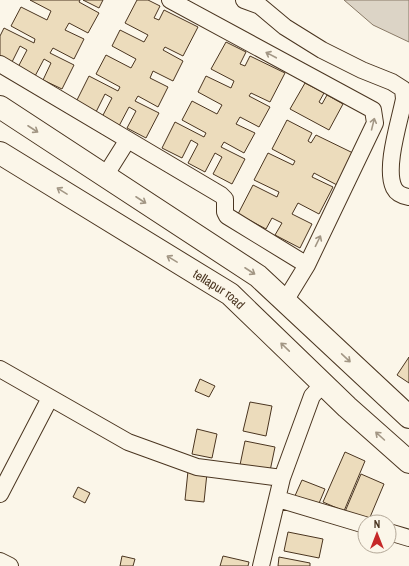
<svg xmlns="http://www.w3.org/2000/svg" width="409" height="566" font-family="'Archivo Narrow',sans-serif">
<rect width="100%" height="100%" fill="#fbf6e9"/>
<!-- water -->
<path fill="#dcd4c6" stroke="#887966" d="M 344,0 L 409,0 L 409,42 L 373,25 Z"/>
<!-- building -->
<path fill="#ecdcbc" stroke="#4a3520" d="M 30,0 L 80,0 L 79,2 L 99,13 L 88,33 L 69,23 L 65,30 L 84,39 L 74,59 L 53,48 L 50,53 L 74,65 L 62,89 L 43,80 L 51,63 L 44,59 L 34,78 L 17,69 L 27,50 L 20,46 L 11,64 L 0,59 L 0,36 L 4,28 L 34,43 L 35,39 L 11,26 L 21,7 L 47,20 L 51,11 Z
M 83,0 L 103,0 L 99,8 Z
M 137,0 L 148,0 L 160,6 L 154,18 L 159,20 L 164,10 L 198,27 L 183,56 L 165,47 L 163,50 L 183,61 L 173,81 L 153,71 L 150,78 L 168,87 L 158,107 L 138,96 L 135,101 L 159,113 L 146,138 L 127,128 L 136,111 L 129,107 L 119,126 L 102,117 L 112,98 L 105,94 L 96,112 L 76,102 L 89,76 L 118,91 L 120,87 L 96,74 L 106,55 L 131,68 L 136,59 L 112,46 L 120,30 L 144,42 L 148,35 L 125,23 Z
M 226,42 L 246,52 L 240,64 L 245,66 L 250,56 L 285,73 L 270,102 L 251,93 L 249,96 L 270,107 L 259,127 L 240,117 L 236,124 L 255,133 L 244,153 L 224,142 L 221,147 L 245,159 L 232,184 L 213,174 L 222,157 L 215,153 L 205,172 L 188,163 L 198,144 L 191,140 L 182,158 L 162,148 L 175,122 L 204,137 L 206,133 L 182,120 L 192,101 L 217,114 L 222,105 L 198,92 L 206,76 L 231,88 L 234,81 L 211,69 Z
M 305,83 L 324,93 L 319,102 L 322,104 L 327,95 L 343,104 L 329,130 L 290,109 Z
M 287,120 L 312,133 L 308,141 L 311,143 L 316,135 L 353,153 L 337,185 L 314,173 L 312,177 L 333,187 L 319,214 L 298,203 L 292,214 L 312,224 L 300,248 L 275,235 L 282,223 L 272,218 L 266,229 L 238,214 L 253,185 L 277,197 L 279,192 L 254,180 L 268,153 L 293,165 L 295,161 L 272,149 Z
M 409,357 L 409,383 L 397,375 Z
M 200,379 L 215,386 L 209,397 L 195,391 Z
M 250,402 L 272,406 L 266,436 L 243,431 Z
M 197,429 L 217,434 L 212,458 L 192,454 Z
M 245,441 L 275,447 L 270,471 L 240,465 Z
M 345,452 L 365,461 L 344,511 L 323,502 Z
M 188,471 L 207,473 L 204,502 L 185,500 Z
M 361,474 L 384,484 L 368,522 L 344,514 Z
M 302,480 L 325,489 L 317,508 L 294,498 Z
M 78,487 L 90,493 L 85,503 L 73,497 Z
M 288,532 L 323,539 L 319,558 L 284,551 Z
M 122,556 L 135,559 L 133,566 L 120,566 Z
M 223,556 L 249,562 L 248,566 L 220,566 Z
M 279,557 L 310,563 L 310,566 L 278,566 Z"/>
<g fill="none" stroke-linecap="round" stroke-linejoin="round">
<!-- street casing -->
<g stroke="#4a3520" stroke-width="18">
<path id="street" d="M 170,0 L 373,110 L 375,123 L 307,265 L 285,301
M 244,0 L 260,6 L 285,27 L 322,50 L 362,70 L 392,82 L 403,89 L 404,99 C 400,120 384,168 394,188 C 397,194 402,196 409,197
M 0,64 L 221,195 L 225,199 L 225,212 L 227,216 L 307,265
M 105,176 L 127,141
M 0,369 L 128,442 L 197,467 L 282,478
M 0,494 L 50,398
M 278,499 L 365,525
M 389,532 L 409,538
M 0,561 L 10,566
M 261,566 L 282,478 L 312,396 L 323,384"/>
</g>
<!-- secondary casing -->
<g stroke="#4a3520" stroke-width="24">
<g id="secondary">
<path d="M 0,107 L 258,276 L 409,417"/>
<path id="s1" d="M 0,153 L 230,294 L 347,407 L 409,462"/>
</g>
</g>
<!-- street -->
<use href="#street" stroke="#fbf6e9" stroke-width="16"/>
<!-- secondary -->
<use href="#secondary" stroke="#fbf6e9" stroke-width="22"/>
</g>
<!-- one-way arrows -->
<defs><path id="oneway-shaft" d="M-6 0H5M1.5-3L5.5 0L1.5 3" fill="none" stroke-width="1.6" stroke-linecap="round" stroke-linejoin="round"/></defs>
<g stroke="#a29684">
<use href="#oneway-shaft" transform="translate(271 55) rotate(-152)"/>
<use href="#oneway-shaft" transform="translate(373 124) rotate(-76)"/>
<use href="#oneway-shaft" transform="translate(33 129) rotate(33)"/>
<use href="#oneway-shaft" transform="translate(62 191) rotate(-148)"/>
<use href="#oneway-shaft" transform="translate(141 200) rotate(33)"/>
<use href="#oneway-shaft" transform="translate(318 241) rotate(-64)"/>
<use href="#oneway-shaft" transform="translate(172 259) rotate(-149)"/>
<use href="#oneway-shaft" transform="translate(250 271) rotate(33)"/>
<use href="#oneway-shaft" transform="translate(285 347) rotate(-136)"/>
<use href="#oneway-shaft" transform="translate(346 358) rotate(43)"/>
<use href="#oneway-shaft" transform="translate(380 436) rotate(-138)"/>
</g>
<g text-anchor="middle" stroke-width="3" stroke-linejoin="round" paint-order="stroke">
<!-- street labels -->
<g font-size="13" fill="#4a3520" stroke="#fbf6e9">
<text dy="5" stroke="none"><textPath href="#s1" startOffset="258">tellapur road</textPath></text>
</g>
</g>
<!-- north arrow -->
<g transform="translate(377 534)"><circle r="19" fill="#fbf6e9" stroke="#b4a999"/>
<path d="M0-3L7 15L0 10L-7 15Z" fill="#c62828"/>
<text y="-6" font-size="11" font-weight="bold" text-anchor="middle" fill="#4a3520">N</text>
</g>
</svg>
